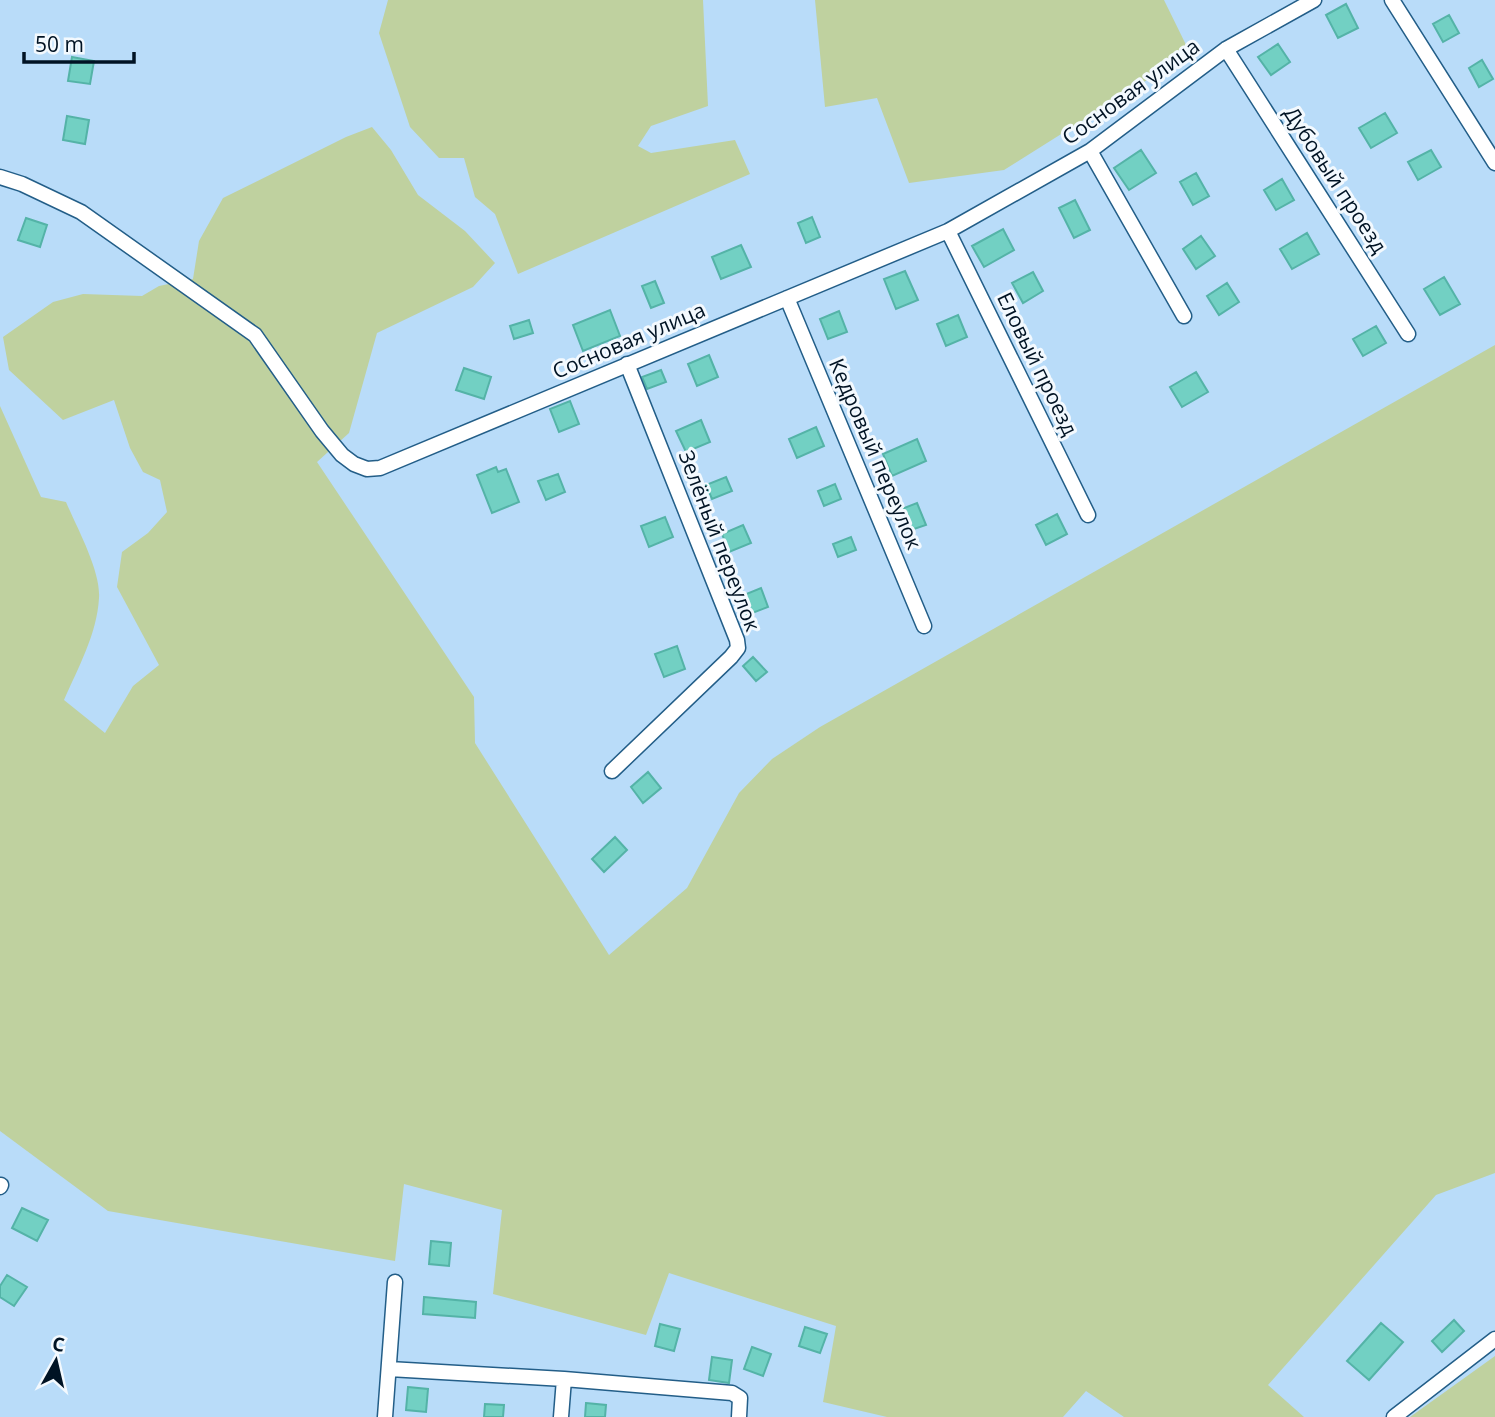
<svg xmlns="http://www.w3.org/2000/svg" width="1495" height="1417" font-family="'Open Sans',sans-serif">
<rect width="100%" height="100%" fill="#b9dcf9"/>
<!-- green -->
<path fill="#bfd19f" d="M 388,0 L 703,0 L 708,106 L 651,126 L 638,146 L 651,153 L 735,140 L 750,174 L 518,274 L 495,214 L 475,197 L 464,158 L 439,158 L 410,127 L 379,33 Z
M 815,0 L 1164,0 L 1190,53 L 1004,170 L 909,183 L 877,98 L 825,107 Z
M 372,127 L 391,150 L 418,195 L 465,231 L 495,263 L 473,287 L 377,333 L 349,433 L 317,462 L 474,697 L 475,743 L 609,955 L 687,888 L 739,793 L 772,759 L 820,727 L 1495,345 L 1495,1173 L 1436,1195 L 1268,1385 L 1304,1417 L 1124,1417 L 1086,1391 L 1063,1417 L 887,1417 L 823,1402 L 836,1326 L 669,1273 L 646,1335 L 493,1294 L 502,1210 L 404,1184 L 395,1261 L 108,1211 L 0,1131 L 0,406 L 41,497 L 66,502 C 77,528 101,571 99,598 C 97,634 78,668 64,700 L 105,733 L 133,686 L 159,665 L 117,587 L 122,552 L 148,533 L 167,512 L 160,480 L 143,472 L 130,448 L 114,400 L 63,420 L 9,370 L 3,337 L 53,302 L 83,294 L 142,296 L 159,286 L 193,279 L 199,241 L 223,198 L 346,137 Z
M 1495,1356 L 1495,1417 L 1410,1417 Z"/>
<!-- building -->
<path fill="#72d0c3" stroke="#54b3a7" stroke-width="2" d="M 1346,4 L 1358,28 L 1338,38 L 1326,15 Z
M 1449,15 L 1459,33 L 1443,42 L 1433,24 Z
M 1278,44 L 1290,62 L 1271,75 L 1258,57 Z
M 72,57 L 94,61 L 90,84 L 68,81 Z
M 1482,60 L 1493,79 L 1479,87 L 1469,68 Z
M 1385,113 L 1397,133 L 1371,148 L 1359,128 Z
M 67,116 L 89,120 L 85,144 L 63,140 Z
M 1141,150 L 1156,173 L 1129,190 L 1114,168 Z
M 1431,150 L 1441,167 L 1418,180 L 1408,162 Z
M 1196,173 L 1209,196 L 1193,205 L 1180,182 Z
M 1282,179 L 1294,200 L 1276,210 L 1264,190 Z
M 1075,200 L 1090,230 L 1074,238 L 1059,208 Z
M 812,217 L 820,237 L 806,243 L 798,223 Z
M 26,218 L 47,225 L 40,247 L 18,240 Z
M 1003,229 L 1014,250 L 984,267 L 972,246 Z
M 1307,233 L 1319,254 L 1292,269 L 1280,249 Z
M 1201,236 L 1215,256 L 1196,269 L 1183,249 Z
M 741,245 L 751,267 L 721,279 L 712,257 Z
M 905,271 L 918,300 L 896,309 L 884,279 Z
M 1033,272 L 1043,291 L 1023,303 L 1012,283 Z
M 1444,277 L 1460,304 L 1440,315 L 1424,289 Z
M 655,281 L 664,303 L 651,308 L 642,286 Z
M 1227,283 L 1239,302 L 1219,315 L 1207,296 Z
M 610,310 L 620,336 L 583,351 L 573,325 Z
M 839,311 L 847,332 L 828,339 L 820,319 Z
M 958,315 L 967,337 L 946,346 L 937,324 Z
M 529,320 L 533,333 L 514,339 L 510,326 Z
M 1376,326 L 1386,343 L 1363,356 L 1353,339 Z
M 709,355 L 718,377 L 697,386 L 688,364 Z
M 464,368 L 491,377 L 484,399 L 456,390 Z
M 661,370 L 666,382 L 647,389 L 642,377 Z
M 1196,372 L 1208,392 L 1182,407 L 1170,387 Z
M 570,401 L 579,424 L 559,432 L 550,409 Z
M 701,420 L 710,442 L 686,452 L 676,431 Z
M 816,427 L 824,446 L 797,458 L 789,439 Z
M 917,439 L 926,461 L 892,476 L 883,454 Z
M 496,467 L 498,472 L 506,469 L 519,502 L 492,513 L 477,475 Z
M 558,474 L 565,492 L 546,500 L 538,481 Z
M 726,477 L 732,491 L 712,499 L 706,485 Z
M 835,484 L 841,499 L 824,506 L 818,491 Z
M 917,503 L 926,525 L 908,531 L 899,510 Z
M 1057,514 L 1067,534 L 1046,545 L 1036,525 Z
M 665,517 L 673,537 L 649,547 L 641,526 Z
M 743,525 L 751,543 L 729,552 L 722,534 Z
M 851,537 L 856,550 L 838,557 L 833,544 Z
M 761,588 L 768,607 L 747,615 L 739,597 Z
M 677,646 L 685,669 L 664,677 L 655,654 Z
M 753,657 L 767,672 L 756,681 L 743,666 Z
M 648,772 L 661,788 L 643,803 L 631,787 Z
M 615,837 L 627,850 L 604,872 L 592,859 Z
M 22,1208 L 48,1220 L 37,1241 L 12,1228 Z
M 431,1241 L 451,1243 L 449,1266 L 429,1264 Z
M 7,1275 L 27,1287 L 14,1306 L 0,1297 L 0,1286 Z
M 424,1297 L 476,1302 L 475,1318 L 423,1314 Z
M 1454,1320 L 1464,1331 L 1442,1352 L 1432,1341 Z
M 1381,1323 L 1403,1342 L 1369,1380 L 1347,1361 Z
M 660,1324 L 680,1329 L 674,1351 L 655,1346 Z
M 805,1327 L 827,1334 L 820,1353 L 799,1346 Z
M 752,1347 L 771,1354 L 763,1376 L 744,1369 Z
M 712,1357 L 732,1360 L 729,1383 L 709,1380 Z
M 408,1387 L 428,1389 L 426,1412 L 406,1410 Z
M 586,1403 L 606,1405 L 605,1417 L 585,1417 Z
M 485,1404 L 504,1405 L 503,1417 L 484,1417 Z"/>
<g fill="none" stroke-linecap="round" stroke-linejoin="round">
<!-- minor casing -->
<g stroke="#235e88" stroke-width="17">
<path id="minor" d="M 1392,0 L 1495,163
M 1226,49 L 1408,334
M 1090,151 L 1184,316
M 0,177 L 22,184 L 81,212 L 255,335 L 322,431 L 342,455 L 354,464 L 367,469 L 380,468 L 948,231 L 1090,151 L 1226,49 L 1314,0
M 948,231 L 1088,515
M 787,298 L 924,626
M 612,771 L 731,657 L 738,648 L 737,640 L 627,364
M 0,1187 L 1,1185
M 389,1369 L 564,1379 L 732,1393 L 740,1398 L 739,1417
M 385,1417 L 395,1282
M 561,1417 L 564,1379
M 1394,1417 L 1495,1339"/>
</g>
<!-- minor -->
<use href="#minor" stroke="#fff" stroke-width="14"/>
</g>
<g text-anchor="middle" stroke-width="6" stroke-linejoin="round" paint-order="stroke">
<!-- street labels -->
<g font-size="21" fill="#001324" stroke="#f3f9fe">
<text transform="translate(1131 92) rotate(-36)" y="7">Сосновая улица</text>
<text transform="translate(1335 180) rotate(57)" y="7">Дубовый проезд</text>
<text transform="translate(629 341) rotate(-23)" y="7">Сосновая улица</text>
<text transform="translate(1037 364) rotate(64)" y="7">Еловый проезд</text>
<text transform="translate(875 454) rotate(67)" y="7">Кедровый переулок</text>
<text transform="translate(719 541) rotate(69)" y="7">Зелёный переулок</text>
</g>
</g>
<!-- north arrow -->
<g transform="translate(56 1361) rotate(8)" stroke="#f3f9fe" stroke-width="5" paint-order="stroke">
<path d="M0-5L12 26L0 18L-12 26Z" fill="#001324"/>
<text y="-10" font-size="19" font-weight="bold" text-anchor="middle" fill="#001324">С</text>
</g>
<!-- scale -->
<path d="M24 52v10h110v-10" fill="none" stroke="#001324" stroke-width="3.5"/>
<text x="35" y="52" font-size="21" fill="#001324" stroke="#f3f9fe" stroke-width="5" paint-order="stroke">50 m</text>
</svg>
